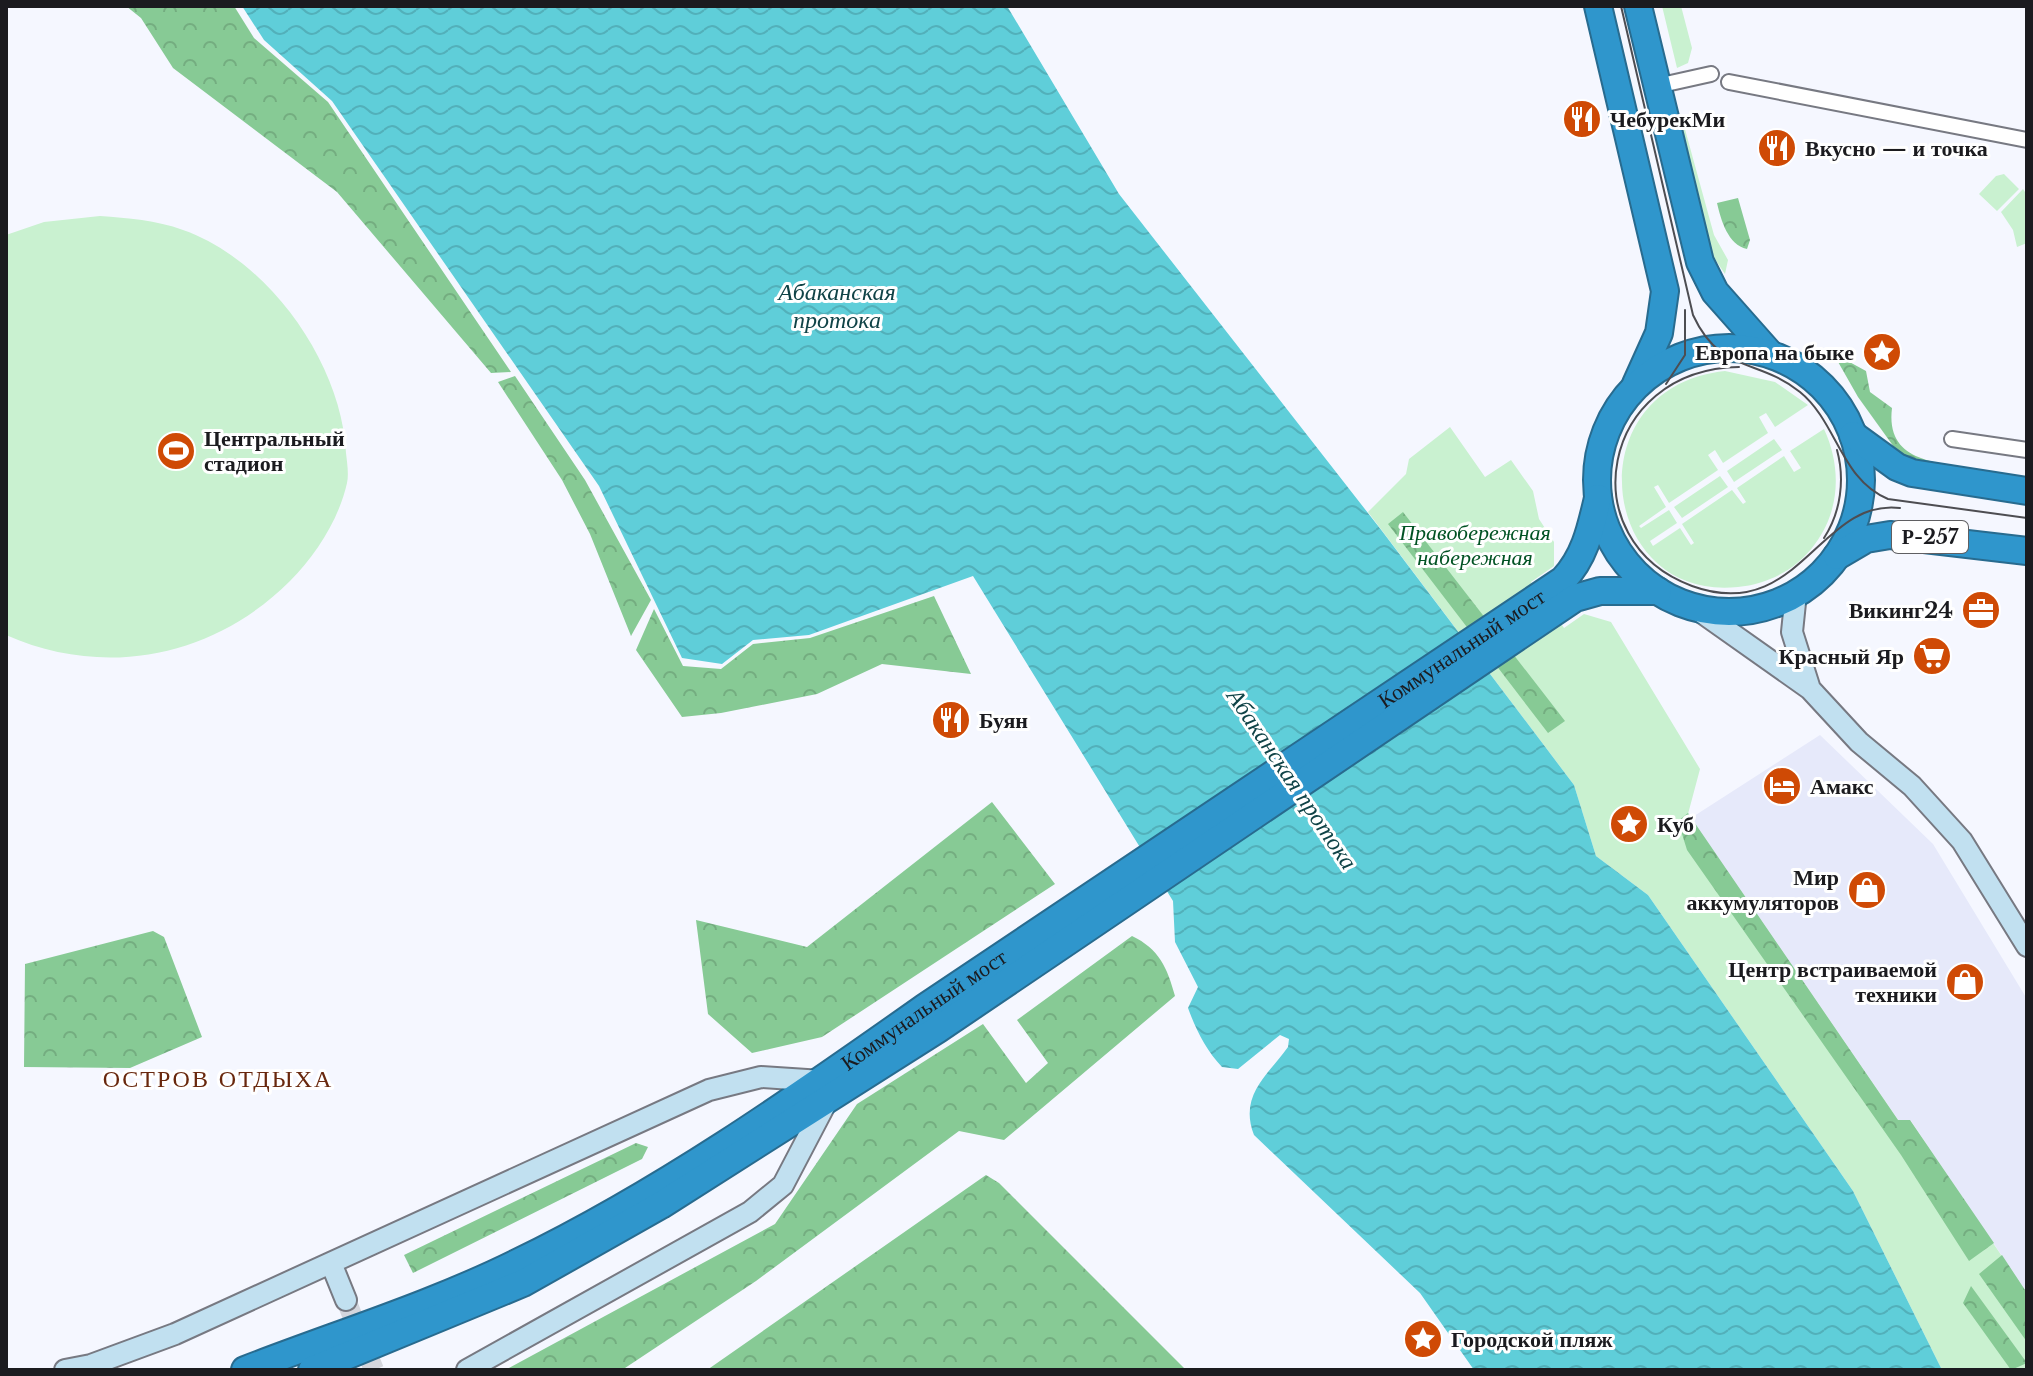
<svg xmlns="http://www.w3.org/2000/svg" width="2033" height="1376" font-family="'Libre Baskerville',serif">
<defs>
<pattern id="forest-crowns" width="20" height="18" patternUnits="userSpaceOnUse" patternTransform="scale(2)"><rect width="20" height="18" fill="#87ca95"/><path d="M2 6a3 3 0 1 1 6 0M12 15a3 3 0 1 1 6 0" fill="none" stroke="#74ad80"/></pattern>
<pattern id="water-waves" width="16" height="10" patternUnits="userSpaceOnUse" patternTransform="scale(2)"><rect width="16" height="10" fill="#5fced9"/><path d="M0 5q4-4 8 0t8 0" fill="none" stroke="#52b0ba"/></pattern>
</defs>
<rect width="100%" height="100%" fill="#f5f7ff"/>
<!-- built -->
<path fill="#e6e9fa" d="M 1820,735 L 1933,844 L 2027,999 L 2027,1293 L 1911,1121 L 1898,1120 L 1691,818 Z"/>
<!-- green -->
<path fill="#c9f1d0" d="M 1662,6 L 1681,6 L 1692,48 L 1688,63 L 1677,68 Z
M 1683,122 L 1714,235 L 1728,260 L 1725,274 L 1708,249 L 1679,123 Z
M 2004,174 L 2019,189 L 1997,211 L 1979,194 L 1996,176 Z
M 2023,189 L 2027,195 L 2027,243 L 2017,247 L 2013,230 L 2001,212 Z
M 100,216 C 128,218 156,220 183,230 C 269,260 342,364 346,453 C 347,462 349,474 347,483 C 339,519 316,555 290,581 C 214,657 105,679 6,635 L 6,235 L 44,222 Z
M 1725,371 L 1775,382 L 1808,405 L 1775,427 L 1766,413 L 1759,417 L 1768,433 L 1723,463 L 1715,450 L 1708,455 L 1718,470 L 1669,503 L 1658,485 L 1654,487 L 1666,507 L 1639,526 L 1641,528 L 1669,510 L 1677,523 L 1650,541 L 1653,546 L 1680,528 L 1691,545 L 1694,543 L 1682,524 L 1732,490 L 1743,504 L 1746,502 L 1737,488 L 1784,456 L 1794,472 L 1801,468 L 1790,451 L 1824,429 C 1841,466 1841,509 1815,544 C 1797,569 1769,584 1738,587 C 1598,602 1574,387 1725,371 Z
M 1450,427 L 1485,477 L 1511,460 L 1533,491 L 1539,519 L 1554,542 L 1554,566 L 1531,582 L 1564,628 L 1584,614 L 1611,622 L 1700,769 L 1688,814 L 1898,1120 L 1910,1121 L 2027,1293 L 2027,1370 L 1942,1370 L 1853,1191 L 1648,895 L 1596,856 L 1574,785 L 1368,512 L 1406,474 L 1409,459 Z
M 1774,439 L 1782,450 L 1734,482 L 1727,471 Z
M 1720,476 L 1728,487 L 1682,518 L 1674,507 Z"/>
<!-- forest -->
<path fill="url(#forest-crowns)" d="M 126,6 L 234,6 L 254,38 L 328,102 L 511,372 L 491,373 L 337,192 L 173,68 L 141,18 Z
M 1738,198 L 1750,240 L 1747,249 C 1728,245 1721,220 1717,203 Z
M 1833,353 L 1866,371 L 1870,392 L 1892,408 C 1885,465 1941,462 1983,470 L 1986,475 L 1904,461 L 1858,397 Z
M 515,376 L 585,480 L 651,600 L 631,636 L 590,534 L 562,480 L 498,382 Z
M 1403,512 L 1565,721 L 1548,733 L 1388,524 Z
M 934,596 L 971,674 L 882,664 L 817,694 L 721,713 L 682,717 L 636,650 L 654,609 L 683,666 L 721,669 L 753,644 L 810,638 Z
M 992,802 L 1055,884 L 822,1037 L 752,1053 L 708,1014 L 696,920 L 807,947 Z
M 1688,813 L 1898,1120 L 1910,1120 L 1994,1243 L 1969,1261 L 1901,1155 L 1687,850 L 1678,821 Z
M 153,931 L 164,937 L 202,1037 L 130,1068 L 24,1067 L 25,964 Z
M 1132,936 C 1159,949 1167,967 1175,996 L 1004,1140 L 959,1131 L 756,1281 L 622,1370 L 505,1370 L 775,1224 L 857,1104 L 983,1024 L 1026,1083 L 1048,1063 L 1017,1020 Z
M 636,1143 L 648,1147 L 642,1159 L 413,1273 L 404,1255 Z
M 986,1175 L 999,1183 L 1186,1370 L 707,1370 Z
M 2002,1255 L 2027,1293 L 2027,1342 L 1979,1274 Z
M 1971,1286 L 2027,1363 L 2011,1370 L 1963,1303 Z"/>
<!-- water -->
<path fill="url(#water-waves)" d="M 242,6 L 1007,6 L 1119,194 L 1382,531 L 1574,785 L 1596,856 L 1648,895 L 1853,1191 L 1942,1370 L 1474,1370 L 1420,1293 L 1254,1135 C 1239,1096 1266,1077 1288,1047 L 1289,1039 L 1280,1035 L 1238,1069 L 1222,1067 C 1206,1050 1196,1030 1188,1008 L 1198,987 L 1175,942 L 1173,901 L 973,576 L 809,635 L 753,640 L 722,664 L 682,658 L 599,486 L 332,101 L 264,40 Z"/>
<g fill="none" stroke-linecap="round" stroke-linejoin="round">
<!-- secondary-tunnel -->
<path stroke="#d4d6dd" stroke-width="20" stroke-dasharray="20 10" stroke-linecap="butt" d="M 346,1300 L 374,1370"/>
<!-- street casing -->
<g stroke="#777982" stroke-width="18">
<path id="street" d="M 1729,82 L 2027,140
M 1657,86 L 1711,74
M 1952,439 L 2027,450"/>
</g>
<!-- secondary casing -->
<g stroke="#777982" stroke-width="24">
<path id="secondary" d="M 1796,593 L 1792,632 L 1810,689
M 1694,607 L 1810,689 L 1859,742 L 1912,786 L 1962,841 L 2027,946
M 331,1263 L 346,1300
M 65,1370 L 91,1365 L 175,1334 L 709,1090 L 761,1077 L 822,1081
M 467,1370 L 750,1212 L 783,1185 L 828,1099"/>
</g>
<!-- highway casing -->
<g stroke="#286b8f" stroke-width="30">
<g id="highway">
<path d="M 1598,6 L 1665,291 L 1659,333 L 1636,384"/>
<path d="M 1638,6 L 1700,262 L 1715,292 L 1770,354"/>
<circle cx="1729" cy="480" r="132"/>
<path d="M 1853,435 L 1897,467 L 1912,473 L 2027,491"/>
<path d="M 1837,556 L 1866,539 L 1890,535 L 2027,551"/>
<path id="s1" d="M 245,1370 C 335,1335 430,1306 517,1263 C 660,1194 794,1100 924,1008 L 1563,580 C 1585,557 1591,528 1598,498"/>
<path d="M 312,1370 L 523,1283 L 661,1205 L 938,1029 L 1575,598 L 1600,591 L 1658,591"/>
</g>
</g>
<!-- street -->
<use href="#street" stroke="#fff" stroke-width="14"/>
<!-- secondary -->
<use href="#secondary" stroke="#c1e0f0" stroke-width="20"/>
<!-- highway -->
<use href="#highway" stroke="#2f96cc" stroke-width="26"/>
<!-- tram -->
<path stroke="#4d4d52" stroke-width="2" d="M 1621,6 L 1693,315 C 1720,374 1758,358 1800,392 C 1837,422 1841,480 1888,499 L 2027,518
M 1739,367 C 1600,369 1570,541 1692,586 C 1799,625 1819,498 1900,508
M 1666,384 L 1685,355 L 1685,310
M 1824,538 C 1841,512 1845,479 1837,450"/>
</g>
<!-- icons -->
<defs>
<g id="restaurant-disc" transform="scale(2)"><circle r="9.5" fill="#cf4a05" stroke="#fff"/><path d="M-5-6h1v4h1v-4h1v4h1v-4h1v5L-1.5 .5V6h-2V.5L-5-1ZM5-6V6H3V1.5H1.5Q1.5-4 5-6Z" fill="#fff"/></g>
<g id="sight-disc" transform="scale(2)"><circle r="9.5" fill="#cf4a05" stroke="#fff"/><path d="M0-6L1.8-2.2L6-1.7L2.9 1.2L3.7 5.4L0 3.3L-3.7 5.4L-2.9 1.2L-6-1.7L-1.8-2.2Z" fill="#fff"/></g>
<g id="stadium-disc" transform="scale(2)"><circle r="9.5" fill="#cf4a05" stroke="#fff"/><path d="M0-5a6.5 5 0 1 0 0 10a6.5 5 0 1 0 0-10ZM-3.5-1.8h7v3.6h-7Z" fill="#fff"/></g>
<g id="office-disc" transform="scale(2)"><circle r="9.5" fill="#cf4a05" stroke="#fff"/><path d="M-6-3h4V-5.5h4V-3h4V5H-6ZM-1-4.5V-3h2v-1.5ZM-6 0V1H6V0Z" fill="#fff"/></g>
<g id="supermarket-disc" transform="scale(2)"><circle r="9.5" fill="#cf4a05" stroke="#fff"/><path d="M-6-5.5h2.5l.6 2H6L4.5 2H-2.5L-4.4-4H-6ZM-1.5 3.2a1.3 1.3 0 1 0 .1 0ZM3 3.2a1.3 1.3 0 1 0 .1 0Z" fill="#fff"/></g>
<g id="hotel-disc" transform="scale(2)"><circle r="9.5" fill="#cf4a05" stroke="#fff"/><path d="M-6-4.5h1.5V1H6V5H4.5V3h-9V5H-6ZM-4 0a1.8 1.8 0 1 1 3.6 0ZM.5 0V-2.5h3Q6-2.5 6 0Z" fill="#fff"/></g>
<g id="shop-disc" transform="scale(2)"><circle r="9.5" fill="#cf4a05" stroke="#fff"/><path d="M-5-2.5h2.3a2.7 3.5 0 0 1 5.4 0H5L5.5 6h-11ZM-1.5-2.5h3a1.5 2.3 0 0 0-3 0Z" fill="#fff"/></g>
</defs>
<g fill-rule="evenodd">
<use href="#restaurant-disc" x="1582" y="119"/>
<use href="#restaurant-disc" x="1777" y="148"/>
<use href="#sight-disc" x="1882" y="352"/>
<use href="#stadium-disc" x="176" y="451"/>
<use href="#office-disc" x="1981" y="610"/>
<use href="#supermarket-disc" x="1932" y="656"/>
<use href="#restaurant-disc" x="951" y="720"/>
<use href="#hotel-disc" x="1782" y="786"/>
<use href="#sight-disc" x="1629" y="824"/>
<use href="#shop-disc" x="1867" y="890"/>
<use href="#shop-disc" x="1965" y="982"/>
<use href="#sight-disc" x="1423" y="1339"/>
</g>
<g text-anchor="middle" stroke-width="6" stroke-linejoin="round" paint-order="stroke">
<!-- shield labels -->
<rect fill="#fff" stroke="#5f5f62" stroke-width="2" x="1892" y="521" width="76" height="32" rx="6"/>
<g font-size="20" font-weight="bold" fill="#1b1b1f">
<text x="1930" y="544">Р-257</text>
</g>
<!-- poi labels -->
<g font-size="22" font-weight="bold" fill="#1b1b1f" stroke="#fff" text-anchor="start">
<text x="1610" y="127">ЧебурекМи</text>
<text x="1805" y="156">Вкусно — и точка</text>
<text x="1854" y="360" text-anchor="end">Европа на быке</text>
<text x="204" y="446">Центральный<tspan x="204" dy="25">стадион</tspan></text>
<text x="1953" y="618" text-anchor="end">Викинг24</text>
<text x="1904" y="664" text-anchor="end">Красный Яр</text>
<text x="979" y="728">Буян</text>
<text x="1810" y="794">Амакс</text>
<text x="1657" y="832">Куб</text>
<text x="1839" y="885" text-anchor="end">Мир<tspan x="1839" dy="25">аккумуляторов</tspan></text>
<text x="1937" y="977" text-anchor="end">Центр встраиваемой<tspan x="1937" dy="25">техники</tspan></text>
<text x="1451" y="1347">Городской пляж</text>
</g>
<!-- park labels -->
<g font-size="22" font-style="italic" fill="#005223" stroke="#fff">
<text x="1475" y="540">Правобережная<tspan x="1475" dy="25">набережная</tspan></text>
</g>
<!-- street labels -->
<g font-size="22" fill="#1b1b1f" stroke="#fff">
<text dy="8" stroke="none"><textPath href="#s1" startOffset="1420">Коммунальный мост</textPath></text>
<text dy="8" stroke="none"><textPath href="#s1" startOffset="772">Коммунальный мост</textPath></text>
</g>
<!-- water labels -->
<g font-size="24" font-style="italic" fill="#104347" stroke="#fff">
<text x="837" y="300">Абаканская<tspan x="837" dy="28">протока</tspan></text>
<text transform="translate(1292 779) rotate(56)" y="8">Абаканская протока</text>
</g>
<!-- neighbourhood labels -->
<g font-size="24" letter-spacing="2" fill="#69280e" stroke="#fff">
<text x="218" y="1087">ОСТРОВ ОТДЫХА</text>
</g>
</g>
<!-- border -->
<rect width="2033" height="1376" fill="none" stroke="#1b1b1f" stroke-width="16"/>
</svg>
